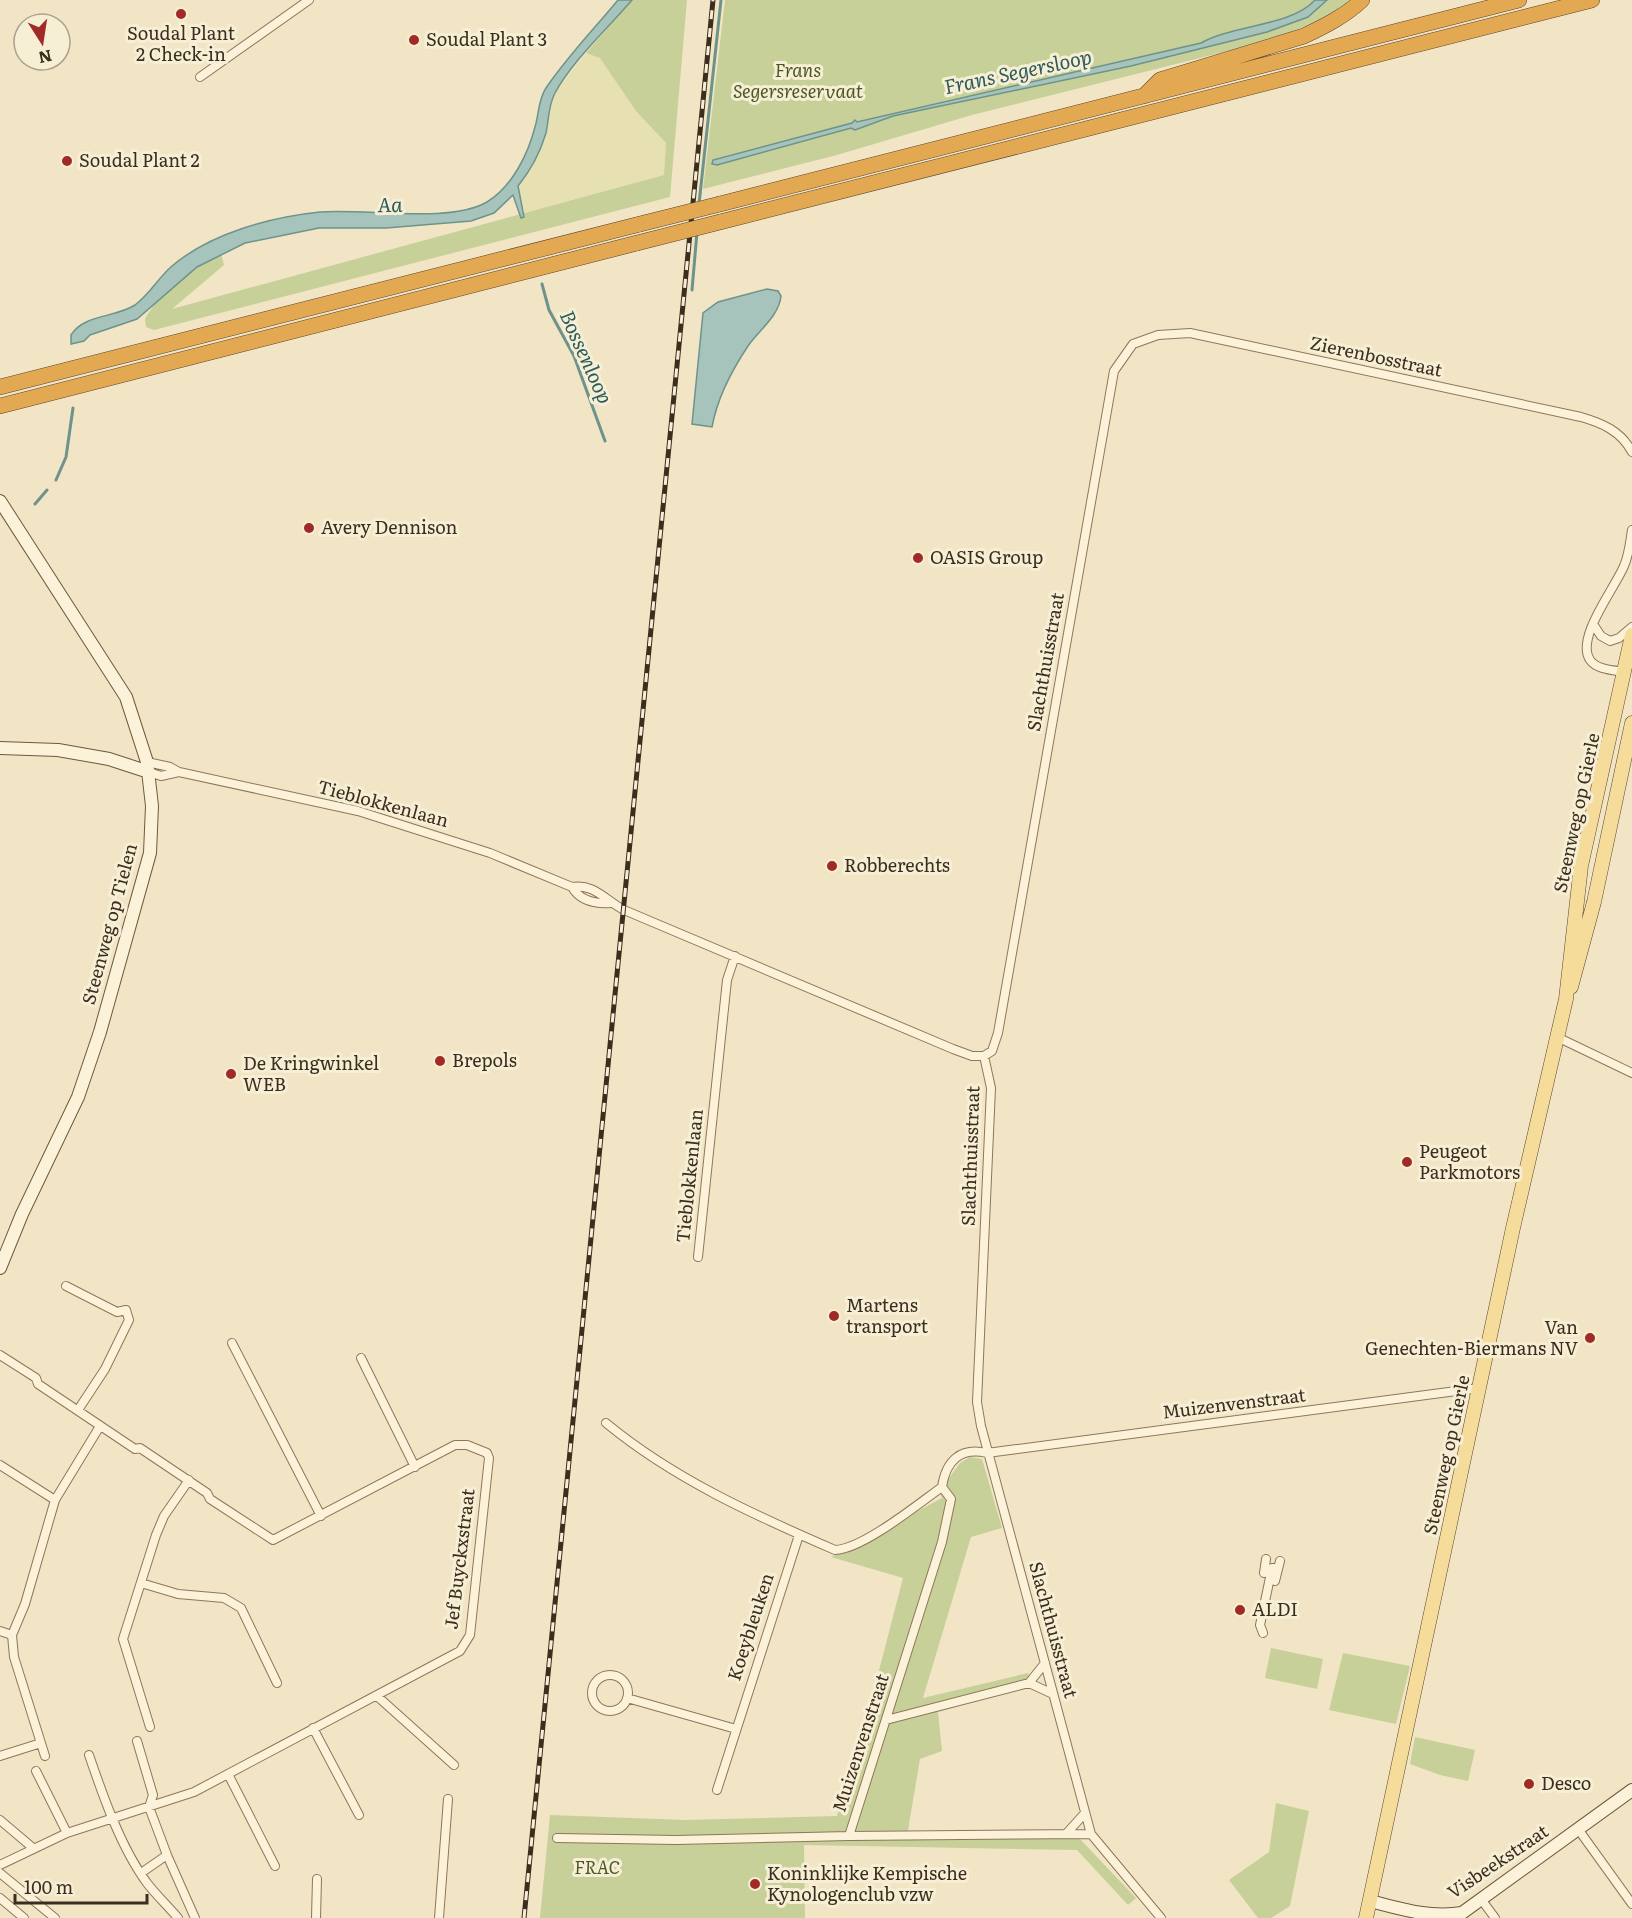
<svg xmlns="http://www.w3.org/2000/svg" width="1632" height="1918" font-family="Literata,serif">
<rect width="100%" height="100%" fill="#f1e5c5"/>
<!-- farmland -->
<path fill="#e7e0b2" d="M 586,53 L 600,57 L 636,111 L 666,143 L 664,175 L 524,213 L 518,186 L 529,174 L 546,132 L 548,113 L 555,93 Z"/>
<!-- green -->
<path fill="#c7d098" d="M 632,0 L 687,0 L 670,197 L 154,330 L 146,327 L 145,319 C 159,293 193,263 221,253 L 224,265 L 172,309 L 664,175 L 666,143 L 636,111 L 600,58 L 586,53 Z
M 725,0 L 1349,0 L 1323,20 L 1260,43 L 972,115 L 837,155 L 703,189 Z
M 970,1457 L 982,1459 L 1002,1528 L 971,1537 L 923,1698 L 1028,1673 L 1031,1685 L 938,1712 L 942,1751 L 920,1759 L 907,1836 L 1079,1838 L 1136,1898 L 1128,1905 L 1077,1850 L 804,1845 L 805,1918 L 540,1918 L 550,1815 L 685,1820 L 837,1816 L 863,1732 L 903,1578 L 831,1557 L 942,1498 L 939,1492 L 960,1463 Z
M 1271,1648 L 1323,1659 L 1317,1689 L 1265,1678 Z
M 1343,1653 L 1410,1666 L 1396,1724 L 1329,1710 Z
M 1415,1737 L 1475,1750 L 1468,1781 L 1440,1775 L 1410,1764 Z
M 1276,1803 L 1309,1811 L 1290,1906 L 1271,1918 L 1258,1918 L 1229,1880 L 1269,1852 Z"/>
<!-- water -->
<path fill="#a7c4bc" stroke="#6d938b" stroke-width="1.5" d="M 618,0 L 632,0 C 608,28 573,60 555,93 C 548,106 549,119 546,133 C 540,153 531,170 518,186 L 524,217 L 521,218 L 513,195 L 494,213 L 471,221 L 386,228 L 319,228 L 245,243 L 197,267 L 137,319 L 90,335 L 84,341 L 71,344 L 71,335 C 84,314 115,318 135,305 C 150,294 158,278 172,266 C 211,233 271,217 320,212 C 365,208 449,224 487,202 C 512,187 528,154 535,127 C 539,114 538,100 546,88 C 567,57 594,29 618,0 Z
M 1315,0 L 1327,0 L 1308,17 L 1267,32 L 1131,66 L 893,116 L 855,130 L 851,128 L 717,165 L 712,164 L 713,160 L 852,123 L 855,120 L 857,122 L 1201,43 C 1232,25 1292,26 1315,0 Z
M 767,289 L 778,291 L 781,296 C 779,316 759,330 748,346 C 732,370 717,399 712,427 L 692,424 L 703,313 L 718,302 Z"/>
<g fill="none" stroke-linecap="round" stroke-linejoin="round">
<!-- stream -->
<path stroke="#6d938b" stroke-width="3" d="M 699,204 L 721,0
M 542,284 L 549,310 L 574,356 L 605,441
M 692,290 L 697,232
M 56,480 L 66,457 L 73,408
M 35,504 L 47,490"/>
<!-- street casing -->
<g stroke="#8d775a" stroke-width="10">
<path id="street" d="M 200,77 L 309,0
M 1593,624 L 1601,636 L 1610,641 L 1619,638 L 1632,627
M 1625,672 C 1614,670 1597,670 1590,660 C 1575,638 1615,588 1624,566 C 1629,555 1630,542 1632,530
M 147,762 L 170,767 L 179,772 L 358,811 L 490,853 L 572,887 C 594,883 606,901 624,910 L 953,1049 L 972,1056 L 984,1056
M 149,772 L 161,776 L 179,772
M 572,887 C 580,901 595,904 611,903
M 1557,1037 L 1632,1073
M 984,1056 L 992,1051 L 998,1033 L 1114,371 L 1133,344 L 1158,335 L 1190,333 L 1581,417 C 1602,423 1621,431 1632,452
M 984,1056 L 991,1088 L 977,1402 L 981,1426 L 1091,1834 L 1161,1918
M 698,1257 L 727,980 L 735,956
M 66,1286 L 117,1312 L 126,1310 L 129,1320 L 105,1369 L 78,1410
M 232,1343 L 321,1516
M 0,1355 L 36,1378 L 38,1384 L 135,1449 L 140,1448 L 207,1493 L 210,1499 L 273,1540 L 455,1445 L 467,1445 L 487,1453 L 489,1458 L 470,1635 L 460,1651 L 194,1792 L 67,1833 L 0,1865
M 361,1358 L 415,1467
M 606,1423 C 674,1479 754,1515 835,1550 C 863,1549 918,1504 942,1487 C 946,1460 961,1447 987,1453 L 1479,1388
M 0,1465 L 55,1500
M 1264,1573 L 1266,1559
M 141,1583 L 178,1594 L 224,1598 L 241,1608 L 277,1683
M 0,1631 L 12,1635
M 1263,1633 L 1260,1625 L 1272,1568 L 1275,1568 L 1273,1580 L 1275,1581 L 1280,1561
M592 1693a18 18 0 1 1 36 0a18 18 0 1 1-36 0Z
M 1029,1683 L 1053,1694
M 377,1696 L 454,1765
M 627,1698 L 736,1729
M 886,1720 L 1029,1683 L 1045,1663
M 150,1727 L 123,1639 L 156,1535 L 164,1516 L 189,1480
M 313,1728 L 359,1815
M 137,1741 L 153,1795 L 149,1807 L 167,1855 L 195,1918
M 89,1755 C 103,1796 121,1848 147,1883 C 156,1895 168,1906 178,1918
M 0,1756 L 41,1743
M 45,1756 L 14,1657 L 12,1635 L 25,1604 L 55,1500 L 100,1426
M 36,1771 L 67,1833
M 228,1774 L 275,1866
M 717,1790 L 799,1535
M 0,1820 L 33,1848
M 1578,1829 L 1632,1904
M 1066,1834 L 1085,1813
M 849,1836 L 1091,1834
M 557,1838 L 676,1840 L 849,1836 L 942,1542 L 951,1499 L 942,1487
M 0,1873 L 55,1918
M 141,1873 L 167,1855
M 0,1898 L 24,1918
M 1481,1899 L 1495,1918
M 316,1918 L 317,1879
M 439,1918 L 448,1799"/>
</g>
<!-- secondary casing -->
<g stroke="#6f583d" stroke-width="14">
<path id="secondary" d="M 0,501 L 126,697 L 147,762 L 152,806 L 150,853 L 100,1032 L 78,1097 L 22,1214 L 0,1268
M 0,748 L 58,750 L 109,759 L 149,772
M 1370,1901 C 1401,1909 1429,1918 1462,1913 L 1632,1790"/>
</g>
<!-- primary casing -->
<g stroke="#5a442e" stroke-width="15">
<path id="primary" d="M 1571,987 L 1594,902 L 1632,723
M 1366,1918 L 1513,1228 L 1566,999 L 1581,866 L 1632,635"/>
</g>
<!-- highway casing -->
<g stroke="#5a442e" stroke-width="16">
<path id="highway" d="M 1144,96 L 1160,80 L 1304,36 C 1325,26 1345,16 1362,0
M 720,204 L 1519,0
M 720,222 L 1592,0
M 0,387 L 640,224
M 0,406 L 637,243"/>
</g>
<!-- street -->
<use href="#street" stroke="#fbf2d9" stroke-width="8"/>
<!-- secondary -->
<use href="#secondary" stroke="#fbf2d9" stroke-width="12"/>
<!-- primary -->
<use href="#primary" stroke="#f5dc9b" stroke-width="14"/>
<!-- highway -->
<use href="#highway" stroke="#e3a952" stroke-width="15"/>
<!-- rail casing -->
<g stroke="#3c2e1e" stroke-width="5">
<path id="rail" d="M 524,1918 L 713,0"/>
</g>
<!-- rail -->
<use href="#rail" stroke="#f7efd5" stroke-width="3" stroke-dasharray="9" stroke-linecap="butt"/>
<!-- highway-bridge casing -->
<g stroke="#5a442e" stroke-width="16" stroke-linecap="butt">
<path id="highway-bridge" d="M 640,224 L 720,204
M 637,243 L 720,222"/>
</g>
<!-- highway-bridge -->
<use href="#highway-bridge" stroke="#e3a952" stroke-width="15"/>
</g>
<!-- markers -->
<g fill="#9f2a26" stroke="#f7efd5" stroke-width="2">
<circle cx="181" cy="14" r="6"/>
<circle cx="414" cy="40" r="6"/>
<circle cx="67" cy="161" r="6"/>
<circle cx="309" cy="528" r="6"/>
<circle cx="918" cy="558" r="6"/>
<circle cx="832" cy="866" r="6"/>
<circle cx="440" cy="1061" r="6"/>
<circle cx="231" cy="1074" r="6"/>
<circle cx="1407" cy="1162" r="6"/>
<circle cx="834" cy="1316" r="6"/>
<circle cx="1590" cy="1338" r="6"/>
<circle cx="1240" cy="1610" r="6"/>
<circle cx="1529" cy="1784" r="6"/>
<circle cx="755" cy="1884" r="6"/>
</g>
<g text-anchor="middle" stroke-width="6" stroke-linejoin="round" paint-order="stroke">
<!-- poi labels -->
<g font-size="18" fill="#3c2e1e" stroke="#f7efd5" text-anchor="start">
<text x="181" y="40" text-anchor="middle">Soudal Plant<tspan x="181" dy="21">2 Check-in</tspan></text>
<text x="426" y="46">Soudal Plant 3</text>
<text x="79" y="167">Soudal Plant 2</text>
<text x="321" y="534">Avery Dennison</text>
<text x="930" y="564">OASIS Group</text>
<text x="844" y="872">Robberechts</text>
<text x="452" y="1067">Brepols</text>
<text x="243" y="1070">De Kringwinkel<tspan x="243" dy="21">WEB</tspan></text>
<text x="1419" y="1158">Peugeot<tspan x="1419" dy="21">Parkmotors</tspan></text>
<text x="846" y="1312">Martens<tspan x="846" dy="21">transport</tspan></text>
<text x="1578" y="1334" text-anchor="end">Van<tspan x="1578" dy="21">Genechten-Biermans NV</tspan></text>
<text x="1252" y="1616">ALDI</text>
<text x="1541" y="1790">Desco</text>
<text x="767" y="1880">Koninklijke Kempische<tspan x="767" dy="21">Kynologenclub vzw</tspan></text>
</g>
<!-- park labels -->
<g font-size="18" font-style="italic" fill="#4a5924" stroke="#f7efd5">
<text x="798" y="77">Frans<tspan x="798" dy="21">Segersreservaat</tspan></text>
<text x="597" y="1874">FRAC</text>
</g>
<!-- street labels -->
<g font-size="18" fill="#3c2e1e" stroke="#f7efd5">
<text transform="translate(1376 357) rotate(12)" y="6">Zierenbosstraat</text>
<text transform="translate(1046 662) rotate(-80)" y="6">Slachthuisstraat</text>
<text transform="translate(383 804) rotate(15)" y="6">Tieblokkenlaan</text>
<text transform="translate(1577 813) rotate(-78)" y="6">Steenweg op Gierle</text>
<text transform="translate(110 924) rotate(-75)" y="6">Steenweg op Tielen</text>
<text transform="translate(971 1156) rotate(-88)" y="6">Slachthuisstraat</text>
<text transform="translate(690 1176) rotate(-84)" y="6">Tieblokkenlaan</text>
<text transform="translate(1234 1404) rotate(-7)" y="6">Muizenvenstraat</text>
<text transform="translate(1447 1455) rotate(-78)" y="6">Steenweg op Gierle</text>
<text transform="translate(460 1559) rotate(-83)" y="6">Jef Buyckxstraat</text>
<text transform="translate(751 1627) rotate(-72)" y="6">Koeybleuken</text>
<text transform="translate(1053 1630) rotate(75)" y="6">Slachthuisstraat</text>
<text transform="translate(861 1743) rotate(-72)" y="6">Muizenvenstraat</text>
<text transform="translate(1498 1862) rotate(-34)" y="6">Visbeekstraat</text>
</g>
<!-- water labels -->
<g font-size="20" font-style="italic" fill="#2d5c5b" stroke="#f7efd5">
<text transform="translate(1018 72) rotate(-12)" y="7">Frans Segersloop</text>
<text transform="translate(390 205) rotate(-1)" y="7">Aa</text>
<text transform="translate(586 357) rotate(66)" y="7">Bossenloop</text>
</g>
</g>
<!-- north arrow -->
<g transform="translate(42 42) rotate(168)"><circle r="28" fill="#f7efd5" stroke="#aca28c" stroke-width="1.5"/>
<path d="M0-4.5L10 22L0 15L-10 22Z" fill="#9f2a26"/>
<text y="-9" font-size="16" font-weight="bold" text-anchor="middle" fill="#3c2e1e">N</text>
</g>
<!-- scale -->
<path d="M15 1894v9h132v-9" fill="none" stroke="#3c2e1e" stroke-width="3"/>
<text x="24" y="1894" font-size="18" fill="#3c2e1e" stroke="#f7efd5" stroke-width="4.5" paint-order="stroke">100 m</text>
</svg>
